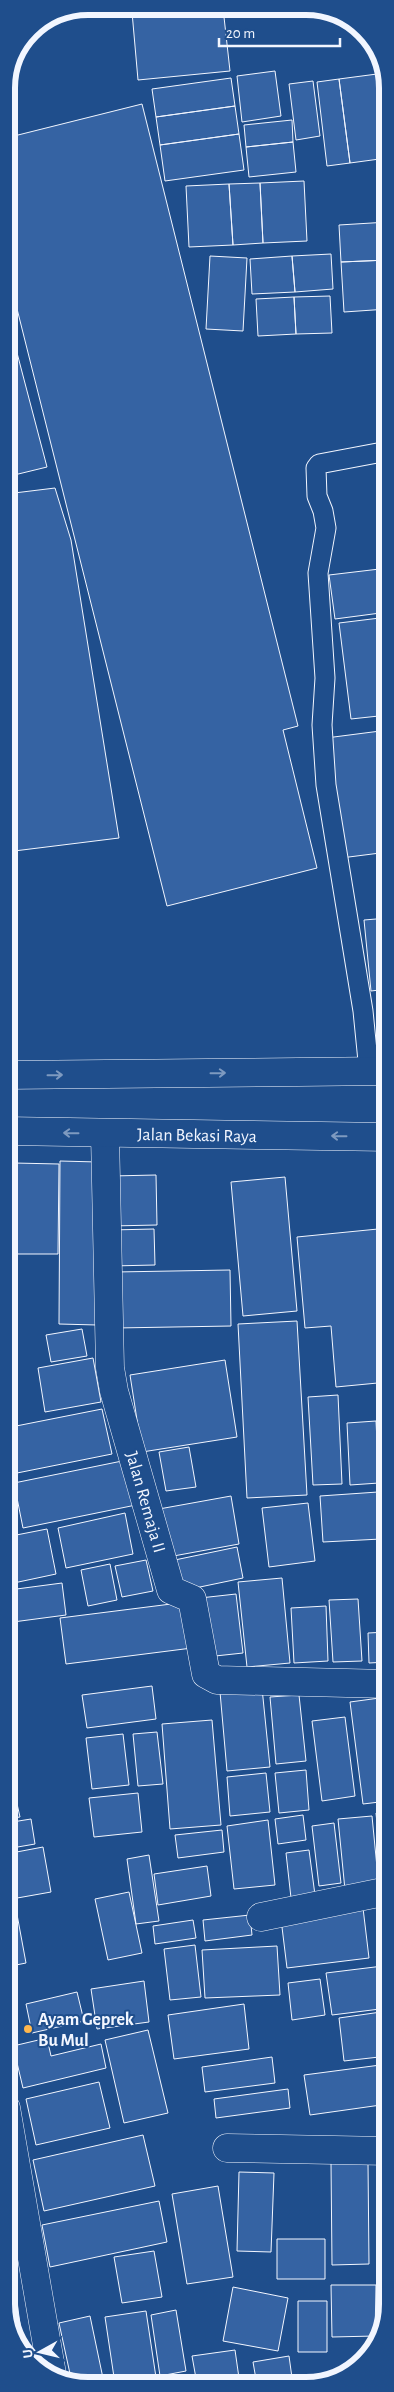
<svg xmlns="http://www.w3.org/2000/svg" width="394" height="2392" font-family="'Alegreya Sans',sans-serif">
<rect width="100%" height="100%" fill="#1f4e8c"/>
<!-- building -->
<path fill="#3563a3" stroke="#f2f6ff" d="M 182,7 L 223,8 L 230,71 L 138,80 L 132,12 Z
M 275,71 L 281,116 L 242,122 L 237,76 Z
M 377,74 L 387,158 L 350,163 L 339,79 Z
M 231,78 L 235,106 L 156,117 L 152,89 Z
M 339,79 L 350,163 L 327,166 L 317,82 Z
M 313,81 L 320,136 L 296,140 L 289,84 Z
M 142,104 L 298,726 L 283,730 L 317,868 L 167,906 L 6,265 L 6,138 Z
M 235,106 L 239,134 L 160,145 L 156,117 Z
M 292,120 L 293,142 L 246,147 L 244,125 Z
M 239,134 L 244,170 L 165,181 L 160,145 Z
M 293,142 L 296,172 L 249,177 L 246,147 Z
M 304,181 L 307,241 L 263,243 L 260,183 Z
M 260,183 L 263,243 L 233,245 L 229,184 Z
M 229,184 L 233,245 L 189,247 L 186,186 Z
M 388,222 L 388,260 L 341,262 L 339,225 Z
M 331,254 L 333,289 L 295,292 L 292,256 Z
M 210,256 L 247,258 L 243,331 L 206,329 Z
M 292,256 L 295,292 L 252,294 L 250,259 Z
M 388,260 L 388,309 L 344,312 L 341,262 Z
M 330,296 L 332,333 L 296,334 L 294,297 Z
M 294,297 L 296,334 L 258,336 L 256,299 Z
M 6,311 L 47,467 L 6,477 Z
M 55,488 L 71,540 L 119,838 L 6,852 L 6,494 Z
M 388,568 L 388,612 L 335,619 L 329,575 Z
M 388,617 L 388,715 L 351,719 L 339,623 Z
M 388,730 L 388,852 L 341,858 L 326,738 Z
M 388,918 L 388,989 L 371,991 L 364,920 Z
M 60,1161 L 98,1162 L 97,1325 L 59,1324 Z
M 14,1163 L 59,1164 L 58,1254 L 13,1254 Z
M 156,1175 L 157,1225 L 111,1226 L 111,1176 Z
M 285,1177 L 297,1311 L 243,1316 L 231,1182 Z
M 154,1229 L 155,1265 L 111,1266 L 110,1230 Z
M 378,1229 L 388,1335 L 388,1382 L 336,1387 L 331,1326 L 305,1328 L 297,1237 Z
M 230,1270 L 231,1326 L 116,1328 L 115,1272 Z
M 297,1321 L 307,1495 L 247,1498 L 238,1324 Z
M 82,1329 L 87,1356 L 51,1362 L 46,1335 Z
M 93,1358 L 101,1402 L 45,1412 L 38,1368 Z
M 225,1360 L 237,1437 L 142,1452 L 130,1375 Z
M 338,1395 L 342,1484 L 313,1485 L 308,1397 Z
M 102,1409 L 112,1454 L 7,1475 L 6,1428 Z
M 376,1421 L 379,1483 L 350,1485 L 347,1423 Z
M 189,1447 L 196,1487 L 166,1491 L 159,1452 Z
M 127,1460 L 136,1505 L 23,1528 L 14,1483 Z
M 378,1492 L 381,1539 L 323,1542 L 320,1496 Z
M 231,1496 L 239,1544 L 168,1557 L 159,1509 Z
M 308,1503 L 315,1561 L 269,1567 L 262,1508 Z
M 125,1513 L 133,1554 L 66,1568 L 58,1528 Z
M 47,1529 L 56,1574 L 9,1584 L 6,1537 Z
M 237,1547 L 243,1578 L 176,1592 L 170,1561 Z
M 146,1560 L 153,1591 L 122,1597 L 115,1566 Z
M 110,1564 L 117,1600 L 88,1606 L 81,1570 Z
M 282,1578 L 290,1663 L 247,1667 L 238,1582 Z
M 62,1583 L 66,1615 L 13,1622 L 9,1590 Z
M 236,1594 L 243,1653 L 206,1657 L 200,1598 Z
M 358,1599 L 362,1661 L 333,1662 L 329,1600 Z
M 187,1602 L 192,1648 L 66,1664 L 60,1618 Z
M 326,1606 L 328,1661 L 294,1663 L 291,1608 Z
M 388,1632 L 388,1662 L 369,1663 L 368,1633 Z
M 152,1686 L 156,1719 L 87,1728 L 82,1695 Z
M 262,1688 L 270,1767 L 227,1771 L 220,1692 Z
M 299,1695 L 306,1761 L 276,1764 L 270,1697 Z
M 387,1697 L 388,1801 L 363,1804 L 350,1702 Z
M 345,1717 L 355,1796 L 322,1801 L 312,1721 Z
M 212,1720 L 221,1825 L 170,1829 L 162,1724 Z
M 157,1732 L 163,1784 L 138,1786 L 133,1734 Z
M 123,1734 L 129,1785 L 92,1789 L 86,1738 Z
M 10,1766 L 14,1790 L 6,1792 L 6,1767 Z
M 306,1770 L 309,1810 L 279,1813 L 275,1773 Z
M 266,1773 L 270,1812 L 230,1816 L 227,1777 Z
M 138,1793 L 142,1832 L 94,1837 L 89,1798 Z
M 15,1795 L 20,1817 L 6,1819 L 6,1797 Z
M 388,1812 L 388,1886 L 383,1886 L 376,1813 Z
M 303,1815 L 306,1840 L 278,1844 L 275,1819 Z
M 372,1816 L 379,1888 L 345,1890 L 338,1819 Z
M 31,1819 L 35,1844 L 6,1849 L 6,1823 Z
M 268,1820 L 275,1885 L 234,1889 L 227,1826 Z
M 334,1823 L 341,1883 L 319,1886 L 312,1826 Z
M 222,1830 L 224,1852 L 178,1858 L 175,1835 Z
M 43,1847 L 51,1892 L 6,1900 L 6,1854 Z
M 309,1850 L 315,1895 L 291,1898 L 286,1853 Z
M 149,1855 L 159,1921 L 136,1924 L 127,1859 Z
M 207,1866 L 211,1896 L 158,1905 L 154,1874 Z
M 129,1892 L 142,1953 L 108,1960 L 95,1899 Z
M 388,1903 L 388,1966 L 386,1966 L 378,1904 Z
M 363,1908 L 369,1958 L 287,1968 L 281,1919 Z
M 16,1909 L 26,1963 L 6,1967 L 6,1910 Z
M 250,1915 L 252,1935 L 205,1941 L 203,1920 Z
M 193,1920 L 196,1938 L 155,1944 L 153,1926 Z
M 195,1945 L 201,1997 L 170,2000 L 164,1949 Z
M 277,1946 L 280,1995 L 205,1998 L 202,1950 Z
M 383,1966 L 388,2008 L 332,2015 L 326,1973 Z
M 320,1979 L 325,2015 L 292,2020 L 288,1983 Z
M 144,1981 L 149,2022 L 97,2029 L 91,1989 Z
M 77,1992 L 84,2021 L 32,2033 L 26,2004 Z
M 244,2004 L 249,2049 L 174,2059 L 168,2015 Z
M 388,2011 L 388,2056 L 344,2061 L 339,2018 Z
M 148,2030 L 168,2113 L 124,2123 L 105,2040 Z
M 47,2038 L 51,2056 L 101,2044 L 106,2068 L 23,2088 L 13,2046 Z
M 272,2057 L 275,2083 L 205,2092 L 202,2067 Z
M 388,2064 L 388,2104 L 310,2115 L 304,2075 Z
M 99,2082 L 110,2128 L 36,2145 L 26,2099 Z
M 288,2089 L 290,2108 L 216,2118 L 214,2099 Z
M 143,2135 L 155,2186 L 44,2211 L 33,2160 Z
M 331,2163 L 368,2163 L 369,2264 L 332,2265 Z
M 239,2172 L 274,2173 L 271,2252 L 237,2251 Z
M 218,2186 L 233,2277 L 187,2284 L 172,2194 Z
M 159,2201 L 167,2242 L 50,2267 L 42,2225 Z
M 6,2212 L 15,2269 L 6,2270 Z
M 277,2239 L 325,2239 L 325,2279 L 277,2279 Z
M 154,2251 L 162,2297 L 122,2303 L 114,2257 Z
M 14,2281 L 22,2338 L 18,2339 L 6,2310 L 6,2282 Z
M 331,2285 L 376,2285 L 375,2336 L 332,2337 Z
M 233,2287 L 288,2298 L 278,2351 L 223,2341 Z
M 298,2301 L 327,2301 L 327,2352 L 298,2352 Z
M 176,2310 L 186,2371 L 160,2376 L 151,2315 Z
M 146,2311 L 157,2384 L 115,2384 L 105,2317 Z
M 90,2316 L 104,2383 L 72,2383 L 59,2323 Z
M 235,2350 L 240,2385 L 197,2384 L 192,2356 Z
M 289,2356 L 293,2385 L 257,2385 L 253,2362 Z"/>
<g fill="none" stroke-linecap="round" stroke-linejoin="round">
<!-- lane casing -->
<g stroke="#f2f6ff" stroke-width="21">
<path id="lane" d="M 369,1071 L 363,1011 L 326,785 L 322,725 L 325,678 L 318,573 L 326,528 L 323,511 L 317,496 L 316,468 L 319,464 L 388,451"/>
</g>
<!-- street casing -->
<g stroke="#f2f6ff" stroke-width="29">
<path id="street" d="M 105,1134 L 110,1368 L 114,1391 L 171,1590 L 192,1599 L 206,1674 L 217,1680 L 388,1684
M 261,1917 L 388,1891
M 6,2108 L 52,2374
M 227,2148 L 388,2151"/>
</g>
<!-- primary casing -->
<g stroke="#f2f6ff" stroke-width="29">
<path id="primary" d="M 6,1075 L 388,1071
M 6,1131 L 388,1137"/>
</g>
<!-- lane -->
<use href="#lane" stroke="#1f4e8c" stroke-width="19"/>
<!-- street -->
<use href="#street" stroke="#1f4e8c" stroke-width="28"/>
<!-- primary -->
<use href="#primary" stroke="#1f4e8c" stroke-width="28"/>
</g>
<!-- one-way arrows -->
<defs><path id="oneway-shaft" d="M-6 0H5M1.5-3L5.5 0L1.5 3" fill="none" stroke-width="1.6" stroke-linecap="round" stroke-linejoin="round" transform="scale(1.25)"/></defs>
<g stroke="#7e9ac0">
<use href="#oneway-shaft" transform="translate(218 1073) rotate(-1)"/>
<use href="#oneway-shaft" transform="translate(55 1075) rotate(-1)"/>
<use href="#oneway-shaft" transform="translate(71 1133) rotate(-179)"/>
<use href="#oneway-shaft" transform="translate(339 1136) rotate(-179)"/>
</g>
<!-- markers -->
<circle fill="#ffb74d" stroke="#1f4e8c" stroke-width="2" cx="28" cy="2029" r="5"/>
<g text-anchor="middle" stroke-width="4" stroke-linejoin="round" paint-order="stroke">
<!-- street labels -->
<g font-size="18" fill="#f2f6ff" stroke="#1f4e8c">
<text transform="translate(197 1135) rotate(1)" y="6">Jalan Bekasi Raya</text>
<text transform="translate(146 1502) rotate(74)" y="6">Jalan Remaja II</text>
</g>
<!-- poi labels -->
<g font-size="18" font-weight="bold" fill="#f2f6ff" stroke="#1f4e8c" text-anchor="start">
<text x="38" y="2025">Ayam Geprek<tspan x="38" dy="21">Bu Mul</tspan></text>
</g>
</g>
<!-- crop -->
<path d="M0 0H394V2392H0ZM88 15H306A73 73 0 0 1 379 88V2304A73 73 0 0 1 306 2377H88A73 73 0 0 1 15 2304V88A73 73 0 0 1 88 15Z" fill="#1f4e8c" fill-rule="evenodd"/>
<path fill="none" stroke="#f2f6ff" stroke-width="6" d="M88 15H306A73 73 0 0 1 379 88V2304A73 73 0 0 1 306 2377H88A73 73 0 0 1 15 2304V88A73 73 0 0 1 88 15Z"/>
<!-- north arrow -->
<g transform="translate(40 2352) rotate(262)" stroke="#1f4e8c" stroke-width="4" paint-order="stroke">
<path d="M0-4L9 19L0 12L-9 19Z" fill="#f2f6ff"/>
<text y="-8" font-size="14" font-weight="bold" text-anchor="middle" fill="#f2f6ff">U</text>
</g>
<!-- scale -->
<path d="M219 38v8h121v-8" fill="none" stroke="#f2f6ff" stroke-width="2.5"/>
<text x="226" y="38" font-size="15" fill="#f2f6ff" stroke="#1f4e8c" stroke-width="4" paint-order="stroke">20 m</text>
</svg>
